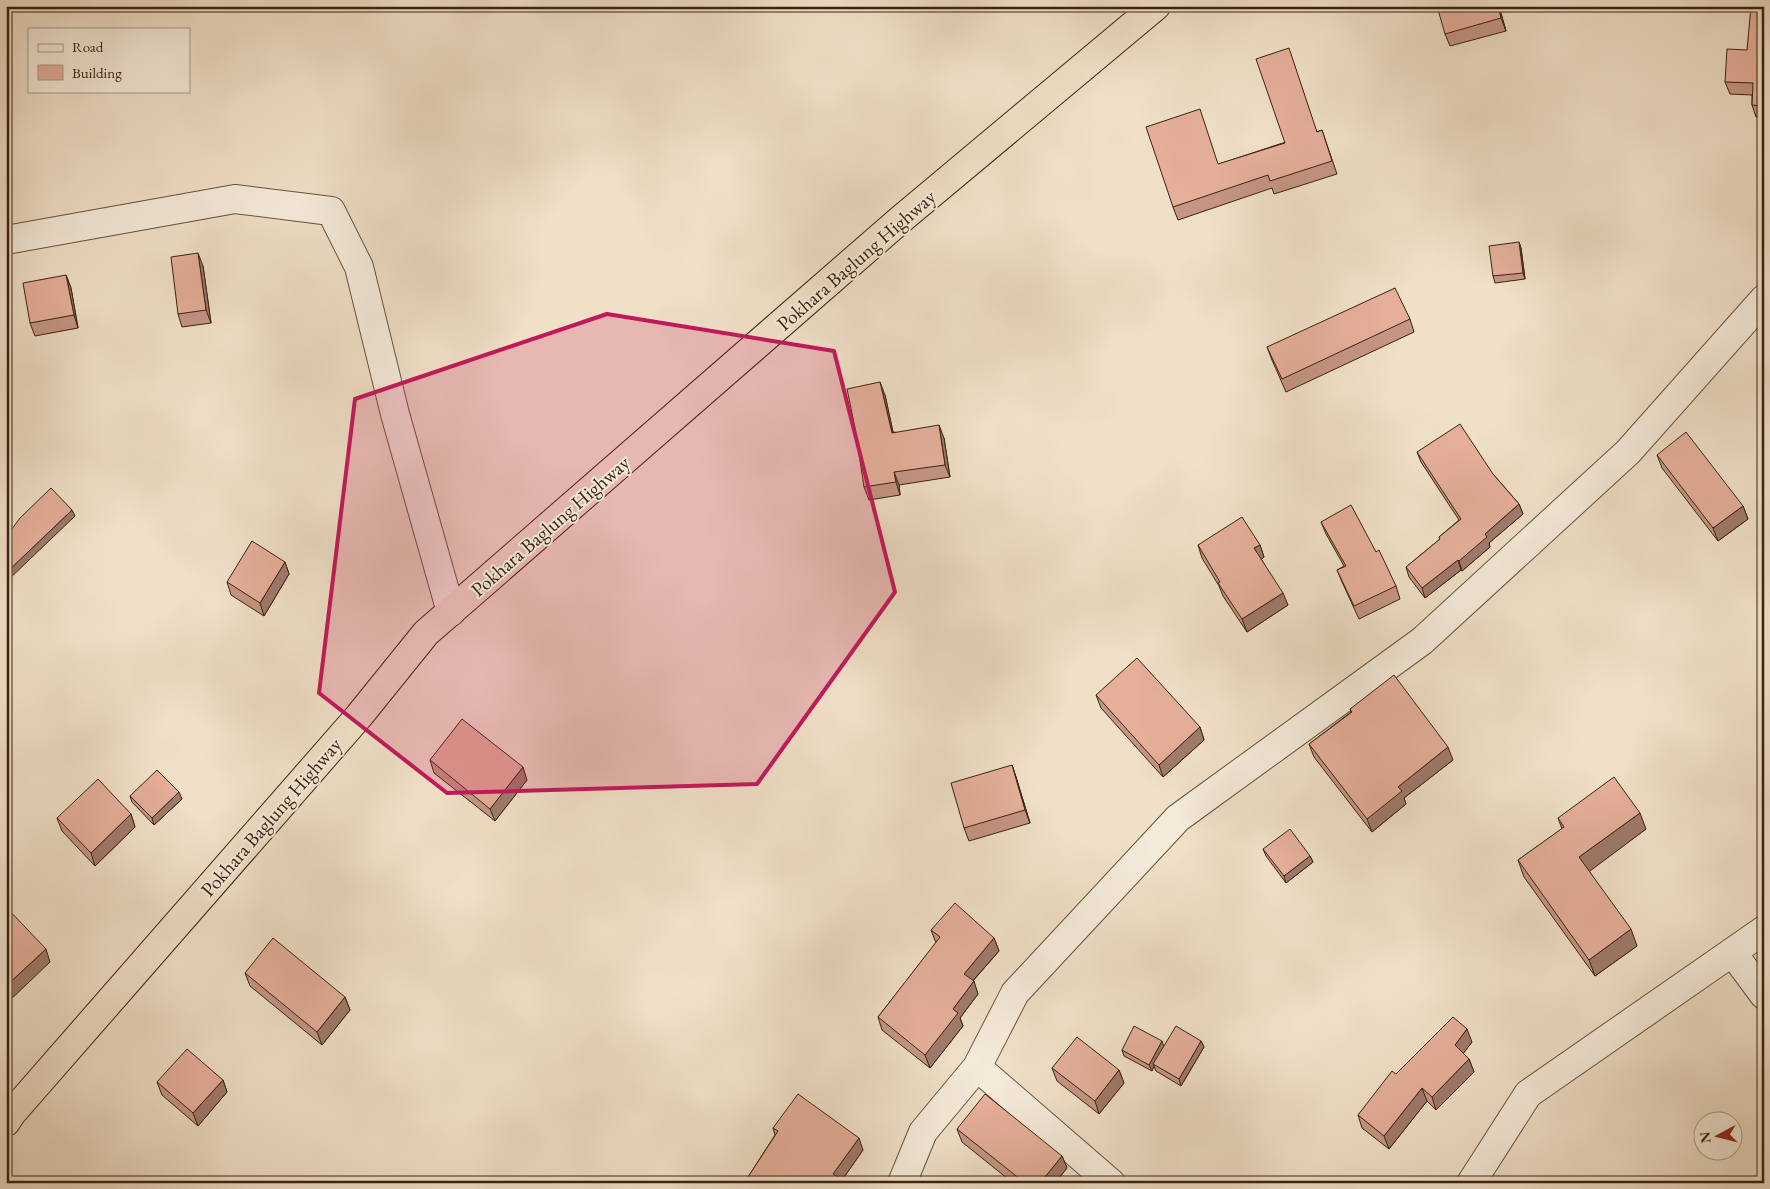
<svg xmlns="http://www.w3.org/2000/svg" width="1770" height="1189" font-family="'EB Garamond',serif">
<rect width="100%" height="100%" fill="#f0e0c8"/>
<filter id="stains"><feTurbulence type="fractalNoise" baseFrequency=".004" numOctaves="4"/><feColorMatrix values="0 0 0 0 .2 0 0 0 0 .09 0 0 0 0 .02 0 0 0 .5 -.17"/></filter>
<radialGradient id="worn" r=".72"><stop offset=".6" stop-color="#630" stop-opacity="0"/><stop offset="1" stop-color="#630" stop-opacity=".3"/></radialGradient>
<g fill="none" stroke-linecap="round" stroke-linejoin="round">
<!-- minor casing -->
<g stroke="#68523e" stroke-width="30">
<path id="minor" d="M 6,240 L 235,199 L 331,211 L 359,267 L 395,414 L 451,612
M 1732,952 L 1764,995
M 977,1067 L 1111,1183
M 902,1183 L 923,1132 L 977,1067 L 1015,993 L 1178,818 L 1422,641 L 1628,452 L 1764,299
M 1471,1183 L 1528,1094 L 1764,930"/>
</g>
<!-- highway casing -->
<g stroke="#3a2210" stroke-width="30">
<path id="highway" d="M 6,1122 L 12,1113 L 359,716 L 426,633 L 900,220 L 1156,6"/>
</g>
<!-- minor -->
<use href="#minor" stroke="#f5ebdb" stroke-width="28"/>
<!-- highway -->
<use href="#highway" stroke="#f0e0c8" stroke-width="28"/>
</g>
<!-- wall -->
<path fill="#c59684" stroke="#3a2210" d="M 1499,6 L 1506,31 L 1450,46 L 1445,34 Z
M 1764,6 L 1764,117 L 1756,117 L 1752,105 L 1752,95 L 1730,94 L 1725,82 L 1747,50 Z
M 1322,130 L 1337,174 L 1274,194 L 1272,188 L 1178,220 L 1173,207 L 1219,164 Z
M 1519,242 L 1521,248 L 1525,279 L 1495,283 L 1493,276 Z
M 203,266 L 211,323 L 182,327 L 178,314 Z
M 66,275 L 71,288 L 78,328 L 35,336 L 30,323 Z
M 1410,319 L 1414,332 L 1286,392 L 1272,360 L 1267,347 Z
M 885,395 L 893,432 L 944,438 L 950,477 L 899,485 L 900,495 L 869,500 L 864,487 Z
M 1417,452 L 1493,474 L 1519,504 L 1523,514 L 1489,543 L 1490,547 L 1462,571 L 1461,570 L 1425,598 L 1409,577 L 1406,567 L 1440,539 L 1439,537 L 1459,520 L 1421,462 Z
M 1657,455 L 1743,506 L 1748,519 L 1718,541 L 1662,468 Z
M 1321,522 L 1376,552 L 1396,586 L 1400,599 L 1359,619 L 1342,582 L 1337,570 L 1344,566 L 1326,534 Z
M 1198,545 L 1260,545 L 1264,557 L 1261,559 L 1288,605 L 1247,632 L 1223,596 L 1219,586 L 1202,558 Z
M 285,562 L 289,574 L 264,616 L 231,595 L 227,582 Z
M 1096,695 L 1200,727 L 1204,740 L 1163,777 L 1101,708 Z
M 1350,709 L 1453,760 L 1404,798 L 1406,804 L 1372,832 L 1314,757 L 1309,744 L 1351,712 Z
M 430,760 L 527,780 L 495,821 L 434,773 Z
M 1012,765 L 1016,777 L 1030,823 L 969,841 L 964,828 Z
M 130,796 L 182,799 L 154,825 L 132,802 Z
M 131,814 L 135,827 L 95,866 L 62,831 L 57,818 Z
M 1558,818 L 1646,829 L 1589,871 L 1637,946 L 1595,976 L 1524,877 L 1518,860 L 1562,829 Z
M 1263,849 L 1310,856 L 1313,862 L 1286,883 L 1266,856 Z
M 931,930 L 994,938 L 999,951 L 973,981 L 978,994 L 960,1018 L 963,1026 L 930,1068 L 882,1030 L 878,1017 L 936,943 Z
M 245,973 L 345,997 L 350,1010 L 322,1045 L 250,986 Z
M 1201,1041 L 1204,1047 L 1181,1086 L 1156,1071 L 1154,1066 L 1152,1071 L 1124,1056 L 1122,1050 L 1164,1046 Z
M 1472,1042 L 1463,1053 L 1469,1059 L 1474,1072 L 1436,1110 L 1427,1101 L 1389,1149 L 1362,1128 L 1358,1115 L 1396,1074 Z
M 1052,1068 L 1119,1070 L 1124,1083 L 1099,1114 L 1057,1081 Z
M 223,1080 L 227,1092 L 198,1126 L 162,1095 L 157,1082 Z
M 773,1128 L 863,1150 L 840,1183 L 750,1183 L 748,1177 L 775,1135 Z
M 957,1129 L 1062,1156 L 1067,1168 L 1055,1183 L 1013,1183 L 962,1142 Z"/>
<!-- shaded-wall -->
<path fill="#a07a6c" stroke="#3a2210" d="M 1498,6 L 1499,6 L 1506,31 L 1501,18 Z
M 1519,242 L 1521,248 L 1525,279 L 1523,273 Z
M 198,253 L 203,266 L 211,323 L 206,310 Z
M 66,275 L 71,288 L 78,328 L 74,315 Z
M 880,382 L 885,395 L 896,446 L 892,433 Z
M 939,425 L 944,438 L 950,477 L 945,465 Z
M 894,472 L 899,485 L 900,495 L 896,482 Z
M 1519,504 L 1523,514 L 1489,543 L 1490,547 L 1462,571 L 1459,561 L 1485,534 Z
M 1743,506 L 1748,519 L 1718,541 L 1713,528 Z
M 72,510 L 75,516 L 6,582 L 6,573 Z
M 1260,545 L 1264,557 L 1259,561 L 1254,548 Z
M 1458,560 L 1461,570 L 1425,598 L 1422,588 Z
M 285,562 L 289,574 L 264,616 L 260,603 Z
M 1283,593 L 1288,605 L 1247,632 L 1242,619 Z
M 1200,727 L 1204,740 L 1163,777 L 1159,765 Z
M 1448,747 L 1453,760 L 1404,798 L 1406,804 L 1372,832 L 1367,819 L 1398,787 Z
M 1012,765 L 1016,777 L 1030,823 L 1025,810 Z
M 523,767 L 527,780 L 495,821 L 490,809 Z
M 179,792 L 182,799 L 154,825 L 152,818 Z
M 1640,813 L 1646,829 L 1586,874 L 1579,857 Z
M 131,814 L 135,827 L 95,866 L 91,853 Z
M 1310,856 L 1313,862 L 1286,883 L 1284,876 Z
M 1631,929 L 1637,946 L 1595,976 L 1589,960 Z
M 994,938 L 999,951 L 968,986 L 964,974 Z
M 46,949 L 50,962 L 6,1004 L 6,986 Z
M 974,981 L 978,994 L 960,1018 L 963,1026 L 930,1068 L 925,1055 L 953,1009 Z
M 345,997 L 350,1010 L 322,1045 L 317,1032 Z
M 1467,1029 L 1472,1042 L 1460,1058 L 1455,1045 Z
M 1162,1041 L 1164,1047 L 1153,1064 L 1154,1066 L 1152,1071 L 1149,1065 Z
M 1201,1041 L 1204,1047 L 1181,1086 L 1179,1079 Z
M 1469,1059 L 1474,1072 L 1436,1110 L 1432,1097 Z
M 1119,1070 L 1124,1083 L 1099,1114 L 1095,1101 Z
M 223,1080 L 227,1092 L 198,1126 L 193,1113 Z
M 1422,1088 L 1427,1101 L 1389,1149 L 1384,1136 Z
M 859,1138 L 863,1150 L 840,1183 L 835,1183 L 833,1174 Z
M 1062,1156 L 1067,1168 L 1055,1183 L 1040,1183 Z"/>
<!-- building -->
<path fill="#e5af9a" stroke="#3a2210" d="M 1437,6 L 1498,6 L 1501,18 L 1445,34 Z
M 1751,6 L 1764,6 L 1764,106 L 1752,105 L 1753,83 L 1725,82 L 1727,49 L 1747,50 Z
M 1289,48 L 1317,132 L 1322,130 L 1332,161 L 1270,181 L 1268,175 L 1173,207 L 1146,127 L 1200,109 L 1218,164 L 1285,143 L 1256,59 Z
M 1519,242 L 1523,273 L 1493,276 L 1489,246 Z
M 198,253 L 206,310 L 178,314 L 171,257 Z
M 66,275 L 74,315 L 30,323 L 23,283 Z
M 1395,288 L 1410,319 L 1282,379 L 1267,347 Z
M 880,382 L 892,433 L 939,425 L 945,465 L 894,472 L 896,482 L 864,487 L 855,428 L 847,389 Z
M 1460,424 L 1493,474 L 1519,504 L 1485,534 L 1487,537 L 1459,561 L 1458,560 L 1422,588 L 1406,567 L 1440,539 L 1439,537 L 1461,519 L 1417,452 Z
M 1686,432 L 1743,506 L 1713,528 L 1657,455 Z
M 51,488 L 72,510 L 6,573 L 6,537 L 20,518 Z
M 1351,505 L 1376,552 L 1379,550 L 1396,586 L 1354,606 L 1337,570 L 1346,566 L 1321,522 Z
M 1242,517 L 1260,545 L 1254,548 L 1283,593 L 1242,619 L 1218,583 L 1220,582 L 1198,545 Z
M 252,541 L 285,562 L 260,603 L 227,582 Z
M 1137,658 L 1200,727 L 1159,765 L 1096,695 Z
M 1394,675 L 1448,747 L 1398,787 L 1402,791 L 1367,819 L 1309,744 L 1352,712 L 1350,709 Z
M 462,719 L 523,767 L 490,809 L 430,760 Z
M 1012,765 L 1025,810 L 964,828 L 951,783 Z
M 157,770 L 179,792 L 152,818 L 130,796 Z
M 1614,777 L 1640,813 L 1579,857 L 1631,929 L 1589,960 L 1518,860 L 1564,827 L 1558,818 Z
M 98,779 L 131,814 L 91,853 L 57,818 Z
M 1290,829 L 1310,856 L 1284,876 L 1263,849 Z
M 955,903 L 994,938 L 964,974 L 974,981 L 953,1009 L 958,1013 L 925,1055 L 878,1017 L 940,937 L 931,930 Z
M 6,907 L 46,949 L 6,986 Z
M 273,938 L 345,997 L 317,1032 L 245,973 Z
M 1453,1017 L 1467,1029 L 1455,1045 L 1469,1059 L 1432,1097 L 1422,1088 L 1384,1136 L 1358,1115 L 1392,1071 L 1396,1074 Z
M 1134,1026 L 1162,1041 L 1149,1065 L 1122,1050 Z
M 1176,1026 L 1201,1041 L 1179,1079 L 1153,1064 Z
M 1077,1037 L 1119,1070 L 1095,1101 L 1052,1068 Z
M 187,1049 L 223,1080 L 193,1113 L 157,1082 Z
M 798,1094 L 859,1138 L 833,1174 L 838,1177 L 835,1183 L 757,1183 L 748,1177 L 778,1131 L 773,1128 Z
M 985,1094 L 1062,1156 L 1040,1183 L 1025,1183 L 957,1129 Z"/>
<!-- marked area -->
<path fill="#c2185b" fill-opacity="0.2" stroke="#c2185b" stroke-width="4" stroke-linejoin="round" d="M 607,314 L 834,351 L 895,592 L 757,784 L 447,793 L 319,693 L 355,399 Z"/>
<g text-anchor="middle" stroke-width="4" stroke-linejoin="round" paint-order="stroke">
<!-- street labels -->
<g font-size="20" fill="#3a2210" stroke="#f5ebdb">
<text transform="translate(856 260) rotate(-41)" y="7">Pokhara Baglung Highway</text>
<text transform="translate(550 526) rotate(-41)" y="7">Pokhara Baglung Highway</text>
<text transform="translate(271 817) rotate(-49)" y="7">Pokhara Baglung Highway</text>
</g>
</g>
<!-- margin -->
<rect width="1770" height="1189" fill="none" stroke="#f0e0c8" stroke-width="25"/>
<rect x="8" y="8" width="1755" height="1174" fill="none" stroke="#3a2210" stroke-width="2.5"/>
<rect x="12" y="12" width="1745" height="1164" fill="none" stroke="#3a2210"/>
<!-- legend -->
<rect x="28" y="28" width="162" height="65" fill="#f5ebdb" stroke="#aa9b8a"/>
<rect x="38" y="44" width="25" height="8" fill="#f5ebdb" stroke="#aa9b8a"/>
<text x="72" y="52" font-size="15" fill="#3a2210">Road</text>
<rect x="38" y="65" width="25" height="15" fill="#e5af9a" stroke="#aa9b8a"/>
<text x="72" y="78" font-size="15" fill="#3a2210">Building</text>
<!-- north arrow -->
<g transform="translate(1718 1136) rotate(263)"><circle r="24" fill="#f5ebdb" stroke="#aa9b8a"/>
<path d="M0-4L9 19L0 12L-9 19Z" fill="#8f2418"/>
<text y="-8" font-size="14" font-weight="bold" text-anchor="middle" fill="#3a2210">N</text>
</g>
<rect width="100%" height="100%" filter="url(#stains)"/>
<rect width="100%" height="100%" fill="url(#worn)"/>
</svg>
